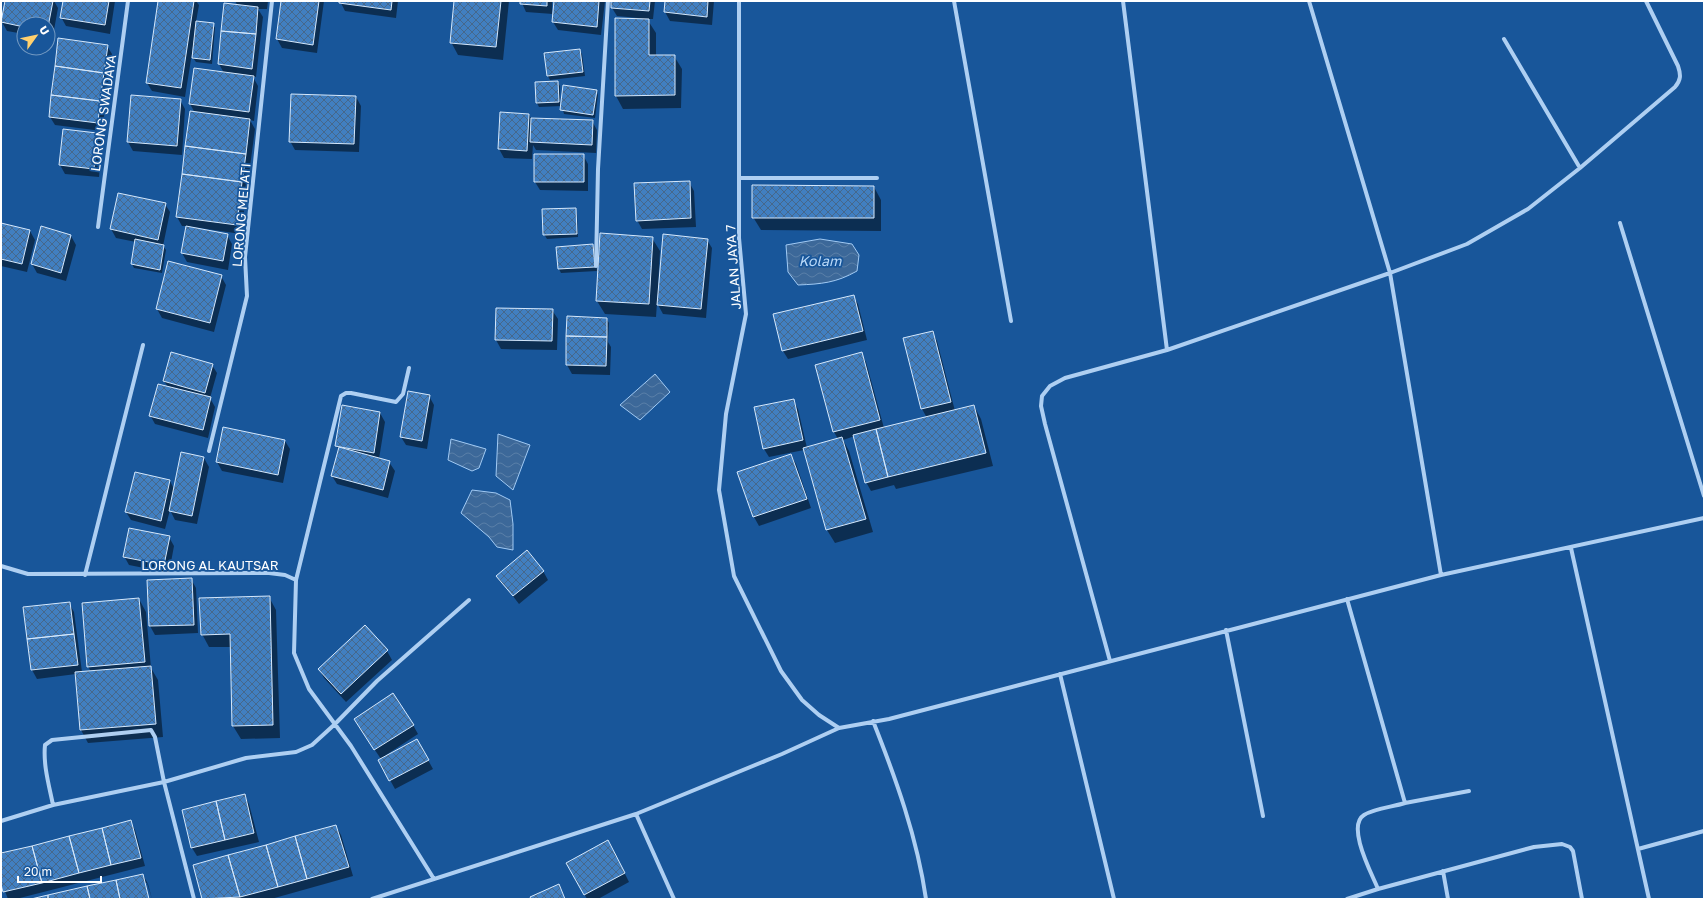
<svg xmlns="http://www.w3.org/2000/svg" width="1705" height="900" font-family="'Golos Text',sans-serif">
<defs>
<pattern id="water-waves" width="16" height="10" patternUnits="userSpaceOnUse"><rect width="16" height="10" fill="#3c6899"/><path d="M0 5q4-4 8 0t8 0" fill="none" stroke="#597fa8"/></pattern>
<pattern id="building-cross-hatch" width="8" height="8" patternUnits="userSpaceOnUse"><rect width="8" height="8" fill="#417fc1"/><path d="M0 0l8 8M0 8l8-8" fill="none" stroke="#46688c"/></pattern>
</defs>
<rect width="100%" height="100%" fill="#18569a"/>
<!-- water -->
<path fill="url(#water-waves)" stroke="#a1caf4" d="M 820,239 L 852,244 L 859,255 L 857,271 C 836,283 821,284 798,285 L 788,272 L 786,245 Z
M 655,374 L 670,392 L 640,420 L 620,405 Z
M 498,434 L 530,445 L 513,490 L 496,476 Z
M 451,439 L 486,449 L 479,468 L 472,471 L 448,460 Z
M 472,490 L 496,493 L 510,500 L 513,524 L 513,550 L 497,547 L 489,537 L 461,513 Z"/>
<!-- shadow -->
<path fill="#0007" d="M 6,1 L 54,1 L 58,8 L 52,41 L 48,40 L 48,24 L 24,24 L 24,34 L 7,31 L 2,22 Z
M 64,1 L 115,1 L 110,34 L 66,26 L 61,17 Z
M 159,1 L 196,1 L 199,5 L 196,22 L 213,24 L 215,28 L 212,64 L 196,62 L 193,58 L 194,47 L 193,47 L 185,97 L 152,91 L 147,83 Z
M 235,1 L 268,1 L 267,9 L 258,9 L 263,17 L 256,77 L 253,77 L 258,86 L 254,121 L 250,120 L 255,129 L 241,234 L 193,227 L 193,229 L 227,235 L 232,244 L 228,270 L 187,262 L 182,253 L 187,226 L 182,226 L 177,217 L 195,113 L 190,104 L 224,73 L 219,64 L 225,4 L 238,6 Z
M 282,1 L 324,1 L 317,53 L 282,48 L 277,39 Z
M 340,1 L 398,1 L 396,18 L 345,11 Z
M 455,1 L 509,1 L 503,60 L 458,55 L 451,42 Z
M 521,1 L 552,1 L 552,14 L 553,14 L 555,1 L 605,1 L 601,35 L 558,30 L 553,22 L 553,14 L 526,12 Z
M 612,1 L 655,1 L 653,19 L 647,19 L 656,33 L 656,56 L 674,56 L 682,69 L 681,108 L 623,109 L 616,96 L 638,18 L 617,16 L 612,8 Z
M 666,1 L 714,1 L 712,25 L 670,21 L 665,12 Z
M 107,46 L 112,54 L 102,131 L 55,125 L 50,117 Z
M 579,50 L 582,54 L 585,76 L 550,80 L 548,76 Z
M 557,82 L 560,86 L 560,106 L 596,91 L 598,95 L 595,118 L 564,114 L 562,106 L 539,107 L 537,103 Z
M 132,96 L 180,100 L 185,109 L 182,155 L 133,151 L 128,142 Z
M 356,97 L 361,106 L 359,152 L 295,150 L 290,141 Z
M 529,114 L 531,119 L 592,121 L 597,130 L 596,153 L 536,150 L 533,145 L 532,159 L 504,158 L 499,149 Z
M 97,134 L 102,142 L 99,177 L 65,174 L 60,165 Z
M 583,155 L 588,164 L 588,191 L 540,190 L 535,182 Z
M 689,182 L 694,191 L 696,227 L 642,229 L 637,220 Z
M 874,187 L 881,200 L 881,231 L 761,230 L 753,217 Z
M 165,204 L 170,212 L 163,246 L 166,250 L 162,273 L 134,268 L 132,264 L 136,242 L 116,238 L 111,229 Z
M 575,209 L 577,213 L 578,237 L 547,239 L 544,234 Z
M 1,224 L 30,231 L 35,240 L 27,272 L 1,266 Z
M 71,236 L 76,245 L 66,281 L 37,273 L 32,264 Z
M 652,238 L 660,251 L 658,286 L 659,286 L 707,240 L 712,248 L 706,318 L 663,314 L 657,303 L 656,317 L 605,314 L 597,301 Z
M 593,245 L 595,249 L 597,271 L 561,273 L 559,269 L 558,247 Z
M 221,276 L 226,285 L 214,332 L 162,318 L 157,309 Z
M 853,296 L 858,304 L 867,340 L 788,359 L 783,351 Z
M 552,310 L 558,319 L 557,350 L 501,349 L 496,340 Z
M 568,317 L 606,318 L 609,323 L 608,342 L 611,347 L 610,375 L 572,374 L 567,365 Z
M 932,332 L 937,341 L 955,411 L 974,406 L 981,419 L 993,466 L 896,489 L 894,485 L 871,491 L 866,482 L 855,436 L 843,440 L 849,451 L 873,532 L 835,543 L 827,530 L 804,450 L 769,457 L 764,449 L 793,400 L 798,409 L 807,448 L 838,439 L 834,432 L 816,365 L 861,354 L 866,362 L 884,428 L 927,418 L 922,409 L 904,339 Z
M 212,365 L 217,373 L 210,398 L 215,407 L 208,438 L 155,424 L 150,415 L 168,387 L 164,381 Z
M 429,396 L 434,405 L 427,449 L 406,445 L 401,437 Z
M 380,413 L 385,422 L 379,459 L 389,462 L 395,471 L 388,498 L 337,484 L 332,476 L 339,450 L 336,445 Z
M 285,441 L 290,449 L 283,483 L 222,471 L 217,462 Z
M 182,453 L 204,458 L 209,467 L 197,524 L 175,520 L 170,510 L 165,529 L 131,520 L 126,512 L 170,481 L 174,489 Z
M 791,455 L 796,464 L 811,508 L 759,526 L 754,517 L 739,472 Z
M 169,537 L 174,546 L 169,573 L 129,565 L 124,556 Z
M 543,571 L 548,580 L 519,604 L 498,577 Z
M 191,579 L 196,588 L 198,633 L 155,635 L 150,626 L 148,581 Z
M 269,597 L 276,610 L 280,738 L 241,739 L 233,726 L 231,647 L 209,647 L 202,634 Z
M 139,599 L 146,612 L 151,668 L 158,680 L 163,737 L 88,743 L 81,730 L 76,674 L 37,679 L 32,670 L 69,603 L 74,612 L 82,672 L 91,672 L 88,666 Z
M 387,651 L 392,660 L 346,702 L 324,678 L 319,669 Z
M 413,725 L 418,734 L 386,755 L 387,756 L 417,740 L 433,769 L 395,789 L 379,760 L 381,759 L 360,728 Z
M 244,795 L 249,804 L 259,842 L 197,856 L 192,848 Z
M 130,822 L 135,830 L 145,866 L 16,899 L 8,899 L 1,881 L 1,854 Z
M 336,826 L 341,835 L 353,876 L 271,899 L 203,899 L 194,866 Z
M 613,850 L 629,882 L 598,899 L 587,899 L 568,864 Z
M 143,875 L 148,884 L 152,899 L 147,883 L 145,883 L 148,899 L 37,899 Z"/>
<!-- building -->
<path fill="url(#building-cross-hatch)" stroke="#d5e8fc" d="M 5,1 L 53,1 L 48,27 L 48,24 L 24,24 L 24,27 L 1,22 Z
M 63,1 L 109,1 L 105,25 L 60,18 Z
M 158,1 L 194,1 L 181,88 L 146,83 Z
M 281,1 L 319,1 L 313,45 L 276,39 Z
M 339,1 L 392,1 L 391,10 L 339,3 Z
M 454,1 L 501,1 L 496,47 L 450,43 Z
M 520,1 L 547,1 L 547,6 L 520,4 Z
M 554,1 L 599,1 L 597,27 L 552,22 Z
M 611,1 L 650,1 L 649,11 L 611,8 Z
M 665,1 L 708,1 L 707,17 L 664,12 Z
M 224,3 L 258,7 L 256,34 L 221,31 Z
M 615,18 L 649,19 L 649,55 L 675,55 L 675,95 L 615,96 Z
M 196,21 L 214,23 L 210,60 L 192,58 Z
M 221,31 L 256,34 L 252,69 L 218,64 Z
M 58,38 L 108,45 L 104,73 L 55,66 Z
M 580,49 L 583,72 L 547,76 L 544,53 Z
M 55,66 L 104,73 L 100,101 L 51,95 Z
M 194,68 L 254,76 L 249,112 L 189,104 Z
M 558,81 L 559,102 L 536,103 L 535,82 Z
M 563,85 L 597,90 L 593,115 L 560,110 Z
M 291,94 L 356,96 L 354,144 L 289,142 Z
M 51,95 L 100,101 L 98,123 L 49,117 Z
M 131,95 L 181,99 L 177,146 L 127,142 Z
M 190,111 L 250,119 L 246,154 L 185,146 Z
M 500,112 L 529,114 L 527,151 L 498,149 Z
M 531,118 L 593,120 L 592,145 L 530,142 Z
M 63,129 L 97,133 L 94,169 L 59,165 Z
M 185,146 L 246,154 L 242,182 L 182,174 Z
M 534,154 L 584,154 L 584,182 L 534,182 Z
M 182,174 L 242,182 L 237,225 L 176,217 Z
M 690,181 L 691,218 L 636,221 L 634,183 Z
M 752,185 L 874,186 L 874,218 L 752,218 Z
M 118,193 L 166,203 L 158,240 L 110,229 Z
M 576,208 L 577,234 L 543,235 L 542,209 Z
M 1,223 L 30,230 L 22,264 L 1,259 Z
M 41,226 L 71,235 L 61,273 L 31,264 Z
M 186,226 L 228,234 L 223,261 L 181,253 Z
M 600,233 L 653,237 L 649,304 L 596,301 Z
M 663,234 L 708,239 L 701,309 L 657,305 Z
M 135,239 L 164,245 L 160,270 L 131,264 Z
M 593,244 L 595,267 L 558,269 L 556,247 Z
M 168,261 L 222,275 L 210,323 L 156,309 Z
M 854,295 L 863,331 L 782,351 L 773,314 Z
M 496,308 L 553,309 L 552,341 L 495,340 Z
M 567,316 L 607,318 L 607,337 L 566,336 Z
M 933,331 L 951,402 L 921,409 L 903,338 Z
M 566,336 L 607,337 L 606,366 L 566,365 Z
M 171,352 L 213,364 L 205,393 L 163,381 Z
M 862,352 L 880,420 L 833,432 L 815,365 Z
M 158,384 L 211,397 L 203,430 L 149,416 Z
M 408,391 L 430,395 L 422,441 L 400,437 Z
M 794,399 L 803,440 L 763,449 L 754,407 Z
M 342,405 L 380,412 L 374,453 L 335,446 Z
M 974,405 L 986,453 L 888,477 L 876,429 Z
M 223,427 L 285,440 L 278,475 L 216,462 Z
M 876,429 L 888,477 L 865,483 L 853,435 Z
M 842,437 L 866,519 L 826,530 L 803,448 Z
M 339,447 L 390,461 L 383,490 L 331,476 Z
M 181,452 L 204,457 L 192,516 L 169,511 Z
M 791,454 L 807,499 L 753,517 L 737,472 Z
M 135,472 L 170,480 L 161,521 L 125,512 Z
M 129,528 L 170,536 L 164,565 L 123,557 Z
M 527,550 L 544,571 L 513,596 L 496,576 Z
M 192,578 L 194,625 L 149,626 L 147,580 Z
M 270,596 L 273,725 L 232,726 L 230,634 L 201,635 L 199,598 Z
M 139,598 L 145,662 L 87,667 L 82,603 Z
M 70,602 L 74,634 L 27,639 L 23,607 Z
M 365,625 L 388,650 L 341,694 L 318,669 Z
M 74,634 L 78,665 L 31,670 L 27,639 Z
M 151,666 L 156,724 L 80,730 L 75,672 Z
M 393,693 L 414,725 L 374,750 L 354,719 Z
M 417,739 L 429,760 L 389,781 L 378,760 Z
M 245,794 L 254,833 L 225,840 L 216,801 Z
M 216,801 L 225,840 L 191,848 L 182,810 Z
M 131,820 L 141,858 L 111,865 L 102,828 Z
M 336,825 L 349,867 L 307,879 L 295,836 Z
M 102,828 L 111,865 L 79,873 L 69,836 Z
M 69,836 L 79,873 L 42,883 L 32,846 Z
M 295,836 L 307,879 L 278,887 L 266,845 Z
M 608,840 L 625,873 L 584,895 L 566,863 Z
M 266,845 L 278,887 L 240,897 L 228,855 Z
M 32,846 L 42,883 L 3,892 L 1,885 L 1,853 Z
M 228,855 L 240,897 L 202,899 L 193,865 Z
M 143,874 L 149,899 L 120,899 L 116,880 Z
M 116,880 L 120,899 L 90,899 L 87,886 Z
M 559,884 L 565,899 L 531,899 L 530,897 Z
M 87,886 L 90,899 L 48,899 L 48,895 Z
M 48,895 L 48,899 L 31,899 Z"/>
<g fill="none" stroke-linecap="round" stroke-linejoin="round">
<!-- street -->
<path stroke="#aecff2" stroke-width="4" d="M 739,1 L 739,238 L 746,314 L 726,414 L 719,490 L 734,576 L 781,671 L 802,700 L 819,715 L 839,728 L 889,719 L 1441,575 L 1704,518
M 954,1 L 1011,321
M 1123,1 L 1167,350
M 1309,1 L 1390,273 L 1441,575
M 1504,39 L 1580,168
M 739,178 L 877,178
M 1620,223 L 1704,496
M 98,227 L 128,1
M 596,266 L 598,169 L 608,1
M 209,451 L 247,296 L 245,257 L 272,1
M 1571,548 L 1649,899
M 1,566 L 28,574 L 269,573 L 285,575 L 296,580 L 294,653 L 309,689 L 351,746 L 434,879
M 85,575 L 143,345
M 296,580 L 341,396 L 346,393 L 351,393 L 396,402 L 403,394 L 409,368
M 1226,630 L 1263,816
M 1110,661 L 1045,424 L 1041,406 L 1042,396 L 1050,386 L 1065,378 L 1167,350 L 1390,273 L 1467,244 L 1528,209 L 1580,168 L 1675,87 C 1681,80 1681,75 1678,66 L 1646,1
M 1060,674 L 1114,899
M 873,721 C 896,779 917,837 926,899
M 1405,803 L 1469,791
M 53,805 C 49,785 43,765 45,745 L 52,740 L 151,730 L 155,737 L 164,782 L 246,758 L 296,752 L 312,745 L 335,724 L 377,681 L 469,600
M 636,814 L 674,899
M 1,821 L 53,805 L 164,782 L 194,899
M 1638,849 L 1704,831
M 1443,871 L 1448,899
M 1378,889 L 1534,847 L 1562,844 L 1570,847 L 1573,851 L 1582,899
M 372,899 L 636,814 L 782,754 L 839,728
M 1347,899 L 1378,889 C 1372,874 1346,826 1364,815 C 1375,808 1393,807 1405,803 L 1347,599"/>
</g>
<g text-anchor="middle" stroke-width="3.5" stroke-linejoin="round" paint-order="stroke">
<!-- street labels -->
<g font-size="13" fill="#fff" stroke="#18569a">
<text transform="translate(103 113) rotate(-82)" y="5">LORONG SWADAYA</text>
<text transform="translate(241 215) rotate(-85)" y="5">LORONG MELATI</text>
<text transform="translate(733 267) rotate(-94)" y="5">JALAN JAYA 7</text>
<text x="210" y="570">LORONG AL KAUTSAR</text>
</g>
<!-- water labels -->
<g font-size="14" font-style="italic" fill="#bad9f8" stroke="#18569a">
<text x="820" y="266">Kolam</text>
</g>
</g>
<!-- border -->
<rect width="1705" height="900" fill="none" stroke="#ffffff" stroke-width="4"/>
<!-- north arrow -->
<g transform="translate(36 36) rotate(57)"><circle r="19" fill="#18569a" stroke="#749ac2"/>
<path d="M0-3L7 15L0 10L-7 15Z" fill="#ffd06e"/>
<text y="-6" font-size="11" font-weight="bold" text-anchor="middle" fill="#ffffff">U</text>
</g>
<!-- scale -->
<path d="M18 876v6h83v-6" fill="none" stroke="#ffffff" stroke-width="2"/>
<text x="24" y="876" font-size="12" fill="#ffffff" stroke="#18569a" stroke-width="3" paint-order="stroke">20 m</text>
</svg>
